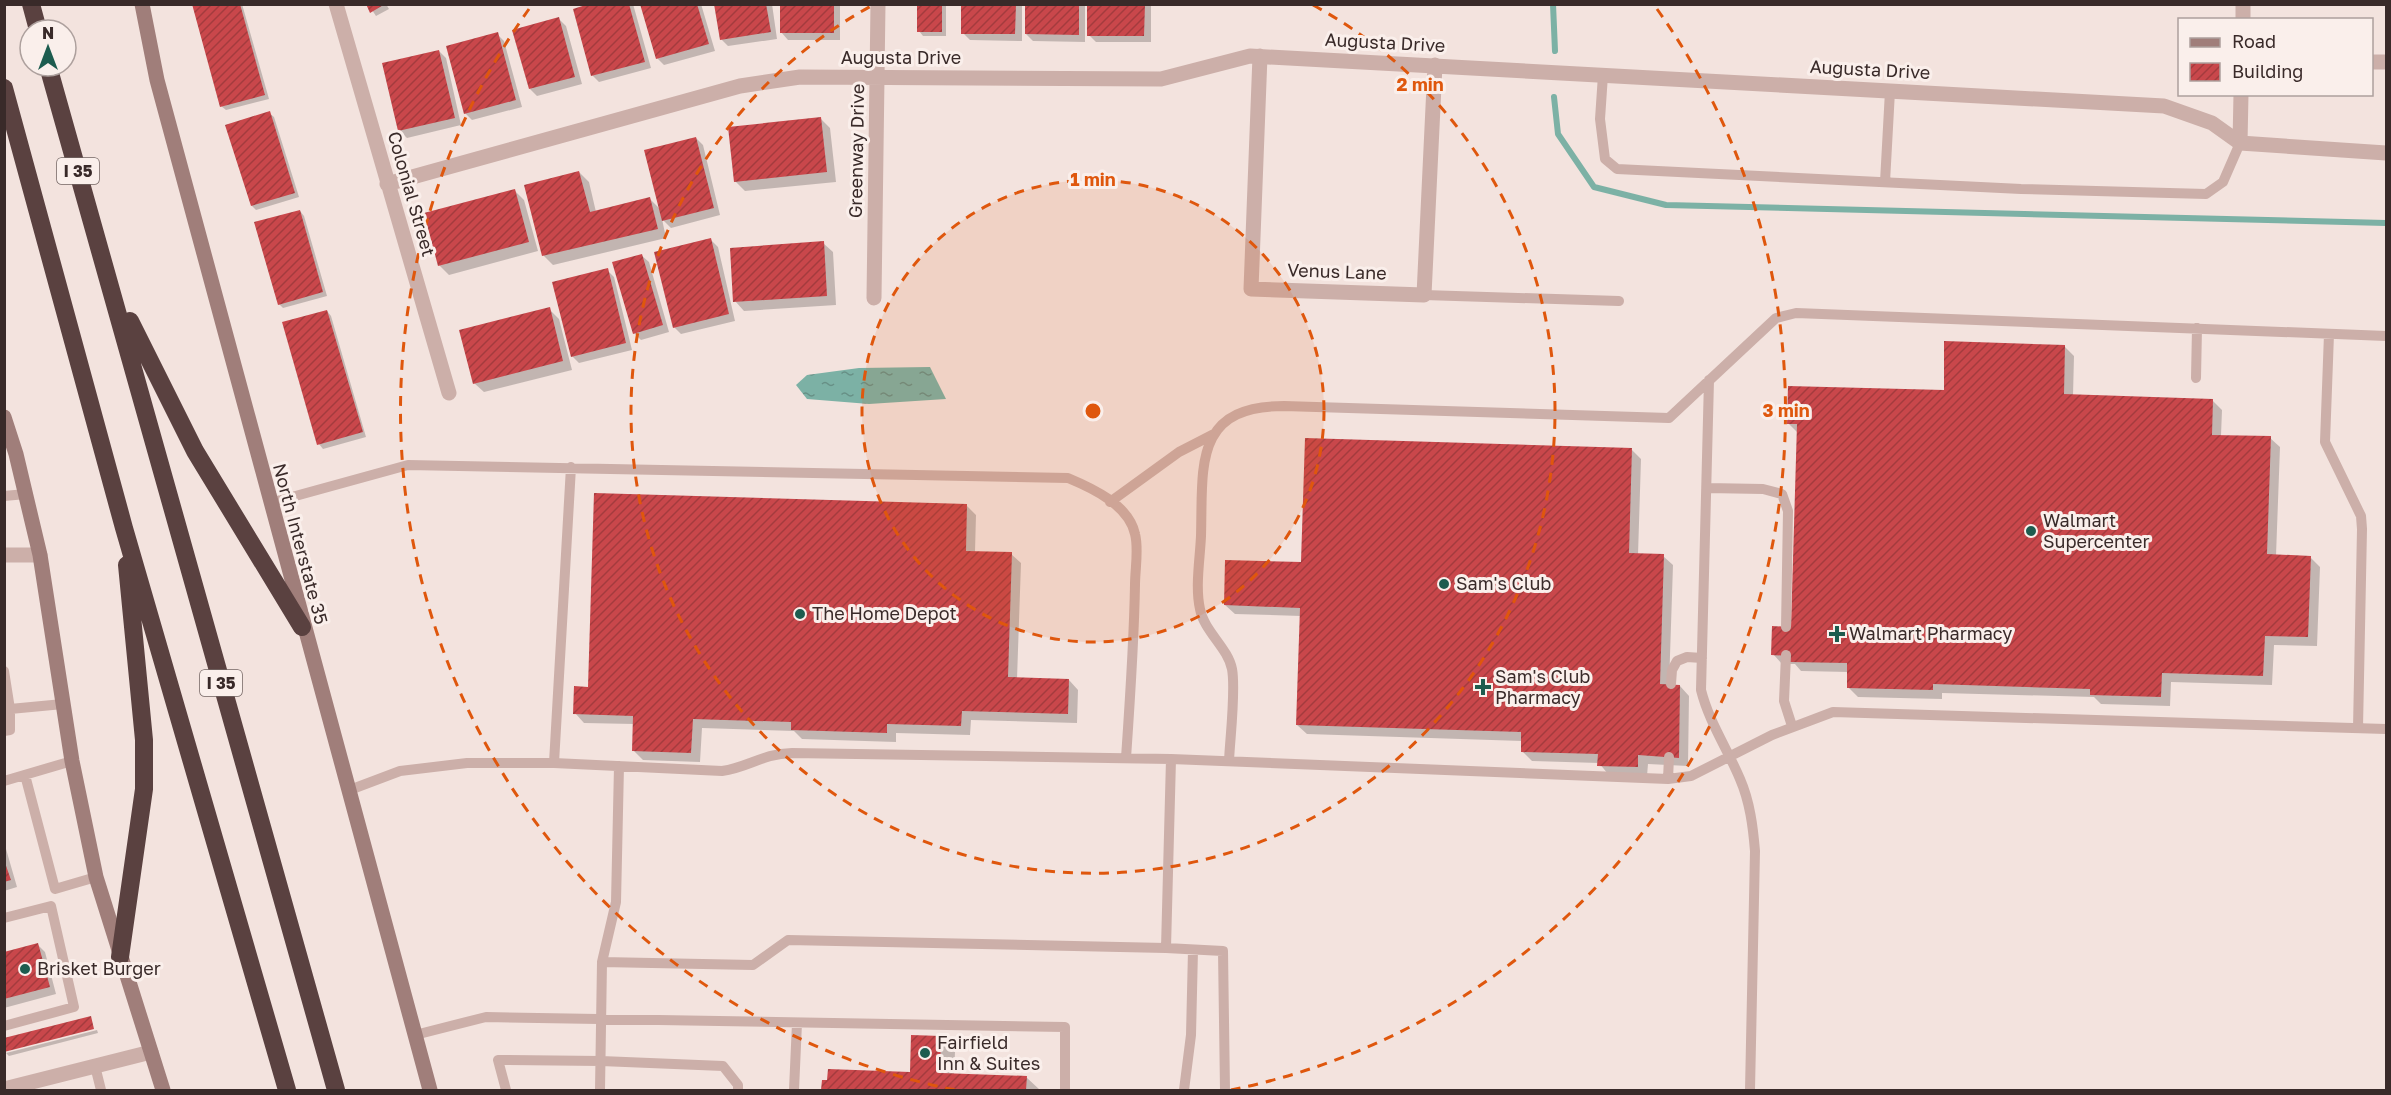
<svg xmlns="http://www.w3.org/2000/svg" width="2391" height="1095" font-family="'Golos Text',sans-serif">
<defs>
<pattern id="water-ripples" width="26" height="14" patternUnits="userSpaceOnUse" patternTransform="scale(1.5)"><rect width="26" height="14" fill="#7cb1a5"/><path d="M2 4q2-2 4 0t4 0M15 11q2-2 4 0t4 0" fill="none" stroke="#679086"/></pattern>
<pattern id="building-hatch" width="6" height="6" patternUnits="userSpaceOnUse" patternTransform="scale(1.5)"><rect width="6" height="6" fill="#c9474b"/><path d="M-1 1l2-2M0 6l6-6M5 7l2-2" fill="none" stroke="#a43b3e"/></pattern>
</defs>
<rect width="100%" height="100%" fill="#f3e3de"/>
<!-- water -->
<path fill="url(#water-ripples)" d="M 930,367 L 946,399 L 869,404 L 807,399 L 796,385 L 807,375 L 859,368 Z"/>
<!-- shadow -->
<path fill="#0003" d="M 193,4 L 242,4 L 269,99 L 226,110 L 221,106 Z
M 368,4 L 386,4 L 389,9 L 376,16 Z
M 595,4 L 633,4 L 651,68 L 599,82 L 592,75 Z
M 642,4 L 701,4 L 715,51 L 664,65 L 657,58 Z
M 716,4 L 772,4 L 777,39 L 728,46 L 721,39 Z
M 781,4 L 840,4 L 840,40 L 788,40 L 781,32 Z
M 919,4 L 946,6 L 946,36 L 923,36 L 919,31 Z
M 963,4 L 1022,4 L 1022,41 L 970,40 L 963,33 Z
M 1027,4 L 1085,4 L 1085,42 L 1033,41 L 1026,34 Z
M 1089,4 L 1151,4 L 1151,42 L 1096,42 L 1089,35 Z
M 559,19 L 566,26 L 582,84 L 537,96 L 530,89 Z
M 497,34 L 504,41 L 522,107 L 472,120 L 465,113 Z
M 439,51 L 446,58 L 461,125 L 407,138 L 400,131 L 384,64 Z
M 269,113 L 274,117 L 299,197 L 256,210 L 252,206 Z
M 821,119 L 830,128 L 836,182 L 745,191 L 735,181 Z
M 696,138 L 703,145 L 720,215 L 671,228 L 662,219 L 666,238 L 553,265 L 543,255 L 579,172 L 589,182 L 596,212 L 650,199 L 661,210 Z
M 515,191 L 524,200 L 538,251 L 449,275 L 439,265 Z
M 300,211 L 304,216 L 327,296 L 283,308 L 279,304 Z
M 711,240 L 718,247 L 735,321 L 681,334 L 674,327 Z
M 823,243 L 833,252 L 836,305 L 744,311 L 735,301 Z
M 641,255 L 649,262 L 669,332 L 641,340 L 634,333 Z
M 607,270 L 614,277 L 632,350 L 579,363 L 572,356 Z
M 549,309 L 559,319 L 572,370 L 484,392 L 474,383 Z
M 327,311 L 331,316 L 366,437 L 323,449 L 319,444 Z
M 2065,347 L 2074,356 L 2073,396 L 2212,400 L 2222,410 L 2221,436 L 2270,438 L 2280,447 L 2276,556 L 2310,557 L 2320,567 L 2317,646 L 2274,645 L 2272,685 L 2171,682 L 2170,706 L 2101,704 L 2094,697 L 1942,693 L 1942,699 L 1858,697 L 1848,687 L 1849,672 L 1801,671 L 1795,664 L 1782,664 L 1773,654 L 1792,628 L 1798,433 L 1788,423 L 1945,392 Z
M 1631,449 L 1641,459 L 1638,555 L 1663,556 L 1673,565 L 1669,686 L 1680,686 L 1689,696 L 1688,766 L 1648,764 L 1647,776 L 1608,774 L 1599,763 L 1532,761 L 1522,751 L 1522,741 L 1307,734 L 1297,725 L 1301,616 L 1235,614 L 1225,605 L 1303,564 Z
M 967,506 L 976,515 L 975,552 L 1011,554 L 1021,563 L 1017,679 L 1069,680 L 1078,690 L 1077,723 L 971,720 L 970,735 L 896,733 L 896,742 L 802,739 L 794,731 L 702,728 L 700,762 L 643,760 L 633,750 L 634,724 L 584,723 L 575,713 L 590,688 Z
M 4,842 L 17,887 L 4,891 Z
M 38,945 L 45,952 L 56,994 L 4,1008 L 4,954 Z
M 97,1030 L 98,1033 L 9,1056 L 6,1053 Z
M 940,1038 L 955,1052 L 954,1075 L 1026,1077 L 1040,1090 L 823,1090 L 823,1082 L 911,1073 Z"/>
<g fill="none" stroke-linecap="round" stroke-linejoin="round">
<!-- stream -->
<path stroke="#7cb1a5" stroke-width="6" d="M 1553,4 L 1555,51
M 1554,97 L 1558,134 L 1594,187 L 1666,205 L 2386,223"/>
</g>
<!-- building -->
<path fill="url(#building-hatch)" d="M 192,4 L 240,4 L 265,95 L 220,107 Z
M 366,4 L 385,4 L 370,13 Z
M 589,4 L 629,4 L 645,62 L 591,76 L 573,9 Z
M 640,4 L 697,4 L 709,44 L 656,59 Z
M 714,4 L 766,4 L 771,32 L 720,40 Z
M 780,4 L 834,4 L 834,33 L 780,33 Z
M 917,4 L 942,4 L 942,32 L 917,32 Z
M 961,4 L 1016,4 L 1015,34 L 961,34 Z
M 1025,4 L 1079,4 L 1079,35 L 1025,34 Z
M 1087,4 L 1145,4 L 1144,36 L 1087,36 Z
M 559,17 L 575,77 L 529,89 L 512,30 Z
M 498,32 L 516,100 L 464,114 L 446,46 Z
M 439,50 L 455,118 L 398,131 L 382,63 Z
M 270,111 L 295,193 L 251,206 L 225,125 Z
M 821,117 L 827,172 L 734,182 L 728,127 Z
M 696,137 L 714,208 L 662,221 L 644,150 Z
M 579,171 L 590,212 L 650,197 L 658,229 L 542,256 L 524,185 Z
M 515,189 L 529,242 L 438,266 L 424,213 Z
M 300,210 L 323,292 L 278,305 L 254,222 Z
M 711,238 L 729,314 L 673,328 L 654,252 Z
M 824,241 L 827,296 L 733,302 L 730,248 Z
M 642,254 L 663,325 L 633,334 L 612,262 Z
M 608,268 L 626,343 L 571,357 L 552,282 Z
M 550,307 L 563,361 L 473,384 L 459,330 Z
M 327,310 L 363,432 L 317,445 L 282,322 Z
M 1944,341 L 2065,345 L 2064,394 L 2213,399 L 2212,435 L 2271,436 L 2267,554 L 2311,556 L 2308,637 L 2265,636 L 2263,676 L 2162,673 L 2161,697 L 2090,695 L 2090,689 L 1933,684 L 1933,690 L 1847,688 L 1847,663 L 1790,662 L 1790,656 L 1771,655 L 1772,626 L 1791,627 L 1797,424 L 1787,424 L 1788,386 L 1944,390 Z
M 1305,438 L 1632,448 L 1629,553 L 1664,554 L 1660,684 L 1680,685 L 1679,758 L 1638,755 L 1638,767 L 1597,766 L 1598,754 L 1521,752 L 1521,732 L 1296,725 L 1300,608 L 1224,605 L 1225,560 L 1301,562 Z
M 594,493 L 967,504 L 966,551 L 1012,552 L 1008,677 L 1069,679 L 1068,714 L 962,711 L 961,726 L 887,724 L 887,733 L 791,730 L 791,722 L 693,719 L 691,753 L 632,751 L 633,716 L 573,714 L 574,686 L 588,687 Z
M 4,860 L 11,880 L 4,882 Z
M 38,943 L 50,987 L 4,999 L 4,952 Z
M 91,1016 L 94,1029 L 4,1052 L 4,1038 Z
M 911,1035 L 941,1036 L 940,1073 L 1027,1076 L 1026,1090 L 821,1090 L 822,1080 L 827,1080 L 828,1069 L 910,1072 Z"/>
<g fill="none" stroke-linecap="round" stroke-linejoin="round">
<!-- lane -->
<path stroke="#ccafa9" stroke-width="10" d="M 1603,75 L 1600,119 L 1605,159 L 1617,169 L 2021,189 L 2206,194 L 2223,182 L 2240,143
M 1885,182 L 1890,91
M 1424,295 L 1619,301
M 2329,334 L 2325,442 L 2361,516 L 2362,529 L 2358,728
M 2196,378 L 2197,328
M 1709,380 L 1701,690 C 1709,722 1727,748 1740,779 C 1750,802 1753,827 1755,851 L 1750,1090
M 1707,488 L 1763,489 L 1782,494 L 1788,511 L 1786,627
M 4,496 L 26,494
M 1110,502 L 1179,452 L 1214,434
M 270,503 L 408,465 L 1068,478 C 1092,488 1129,505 1135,534 C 1139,549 1135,569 1135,585 C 1134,643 1130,700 1126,758
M 1786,655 L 1784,701 L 1792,726
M 4,671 L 10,709 L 63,704
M 1671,684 L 1672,670 L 1677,661 L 1687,657 L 1702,658
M 4,731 L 10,730 L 10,709
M 1171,759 L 1166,948 L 1223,951 L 1225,1090
M 1229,761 C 1230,738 1236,690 1232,669 C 1228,648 1204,631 1200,609 C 1195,587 1200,559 1201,536 C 1203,466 1193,406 1284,406 L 1669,418 L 1776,318 L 1796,313 L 2386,336
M 554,763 L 571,467
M 25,775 L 55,889 L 96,877
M 1668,779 L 1669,757
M 4,781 L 72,761
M 347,791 L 400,771 L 467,763 L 554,763 L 722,771 C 750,767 761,754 792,753 L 1171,759 L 1668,779 L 1691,776 L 1772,735 L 1833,712 L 2386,729
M 4,918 L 51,906 L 74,1007 L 4,1026
M 602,962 L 753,965 L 788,940 L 1166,948
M 415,1035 L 486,1017 L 1065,1027 L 1065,1090
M 95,1066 L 101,1090
M 506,1090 L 498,1060 L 601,1061 L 723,1066 L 738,1085 L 738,1090
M 600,1090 L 602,962 L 616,902 L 619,766
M 794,1090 L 797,1023
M 1184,1090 L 1191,1035 L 1193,950"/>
<!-- street -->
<path stroke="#ccafa9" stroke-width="15" d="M 336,4 L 449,393
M 2243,20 L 2243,4
M 1260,56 L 1251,289 L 1424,295 L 1435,65
M 2372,62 L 2386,62
M 2240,143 L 2241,94
M 387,184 L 740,86 L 800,77 L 1161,79 L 1250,56 L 2164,106 L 2212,123 L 2240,143 L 2386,153
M 874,298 L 878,4
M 4,555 L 40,555
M 4,1089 L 151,1052"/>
<!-- secondary -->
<path stroke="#a07e7a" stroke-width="15" d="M 142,4 L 157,80 L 430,1090
M 4,417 L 16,454 L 40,555 L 72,761 L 96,877 L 163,1090"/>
<!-- highway -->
<path stroke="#5a4140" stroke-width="18" d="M 31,4 L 38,30
M 48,66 L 336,1090
M 4,88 L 124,528 L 287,1090
M 130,321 L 195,451 L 302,627
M 120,957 L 144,789 L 144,740 L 127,565"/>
</g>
<!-- distance rings -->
<circle cx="1093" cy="411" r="231" fill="#df570d" fill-opacity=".12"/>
<g fill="none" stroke="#df570d" stroke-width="3" stroke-dasharray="10 8">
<circle cx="1093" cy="411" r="231"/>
<path d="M1313 5A462 462 0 1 1 873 5"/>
<path d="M955 1090A693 693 0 0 1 529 9M1657 9A693 693 0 0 1 1231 1090"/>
</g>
<!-- markers -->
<g fill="#1d5c4f" stroke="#faefeb" stroke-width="2">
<circle cx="2031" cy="531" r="6"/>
<circle cx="1444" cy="584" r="6"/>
<circle cx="800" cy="614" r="6"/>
<path d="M1834 625h6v6h6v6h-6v6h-6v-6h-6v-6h6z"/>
<path d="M1480 678h6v6h6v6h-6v6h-6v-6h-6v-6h6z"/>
<circle cx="25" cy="969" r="6"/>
<circle cx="925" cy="1053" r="6"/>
</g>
<g text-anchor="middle" stroke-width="6" stroke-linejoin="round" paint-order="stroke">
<!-- shield labels -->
<g fill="#faefeb" stroke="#736563" stroke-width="1.5">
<rect x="57" y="158" width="42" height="26" rx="4.5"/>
<rect x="200" y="670" width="42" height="26" rx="4.5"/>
</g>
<g font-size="16" font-weight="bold" fill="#392a29">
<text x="78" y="177">I 35</text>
<text x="221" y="689">I 35</text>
</g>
<!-- street labels -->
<g font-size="18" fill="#392a29" stroke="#faefeb">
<text transform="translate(1385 43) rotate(3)" y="6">Augusta Drive</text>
<text x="901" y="64">Augusta Drive</text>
<text transform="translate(1870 70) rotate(3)" y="6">Augusta Drive</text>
<text transform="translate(857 151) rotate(-89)" y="6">Greenway Drive</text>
<text transform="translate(411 194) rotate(74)" y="6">Colonial Street</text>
<text transform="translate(1337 272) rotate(2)" y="6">Venus Lane</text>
<text transform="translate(300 544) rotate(75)" y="6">North Interstate 35</text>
</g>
<!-- poi labels -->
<g font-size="18" fill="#392a29" stroke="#faefeb" text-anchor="start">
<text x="2043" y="527">Walmart<tspan x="2043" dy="21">Supercenter</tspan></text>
<text x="1456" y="590">Sam's Club</text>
<text x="812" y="620">The Home Depot</text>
<text x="1849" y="640">Walmart Pharmacy</text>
<text x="1495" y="683">Sam's Club<tspan x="1495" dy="21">Pharmacy</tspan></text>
<text x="37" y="975">Brisket Burger</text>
<text x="937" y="1049">Fairfield<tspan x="937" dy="21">Inn &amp; Suites</tspan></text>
</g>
</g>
<circle cx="1093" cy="411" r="9" fill="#df570d" stroke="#faefeb" stroke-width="3"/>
<g font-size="18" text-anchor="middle" font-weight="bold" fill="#df570d" stroke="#faefeb" stroke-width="6" stroke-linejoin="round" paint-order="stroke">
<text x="1420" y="91">2 min</text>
<text x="1093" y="186">1 min</text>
<text x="1786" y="417">3 min</text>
</g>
<!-- border -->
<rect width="2391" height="1095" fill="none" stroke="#392a29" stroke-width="12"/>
<!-- legend -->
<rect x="2178" y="18" width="195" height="78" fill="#faefeb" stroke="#ada09d" stroke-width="1.5"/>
<rect x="2190" y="38" width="30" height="9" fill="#a07e7a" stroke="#ada09d" stroke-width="1.5"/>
<text x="2232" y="48" font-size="18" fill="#392a29">Road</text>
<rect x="2190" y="63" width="30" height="18" fill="url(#building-hatch)" stroke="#ada09d" stroke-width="1.5"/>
<text x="2232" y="78" font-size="18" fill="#392a29">Building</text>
<!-- north arrow -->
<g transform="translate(48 48)"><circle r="28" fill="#faefeb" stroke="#ada09d" stroke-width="1.5"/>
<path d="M0-4.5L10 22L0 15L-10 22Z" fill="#1d5c4f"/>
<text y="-9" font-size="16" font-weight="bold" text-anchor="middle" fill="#392a29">N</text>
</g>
</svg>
